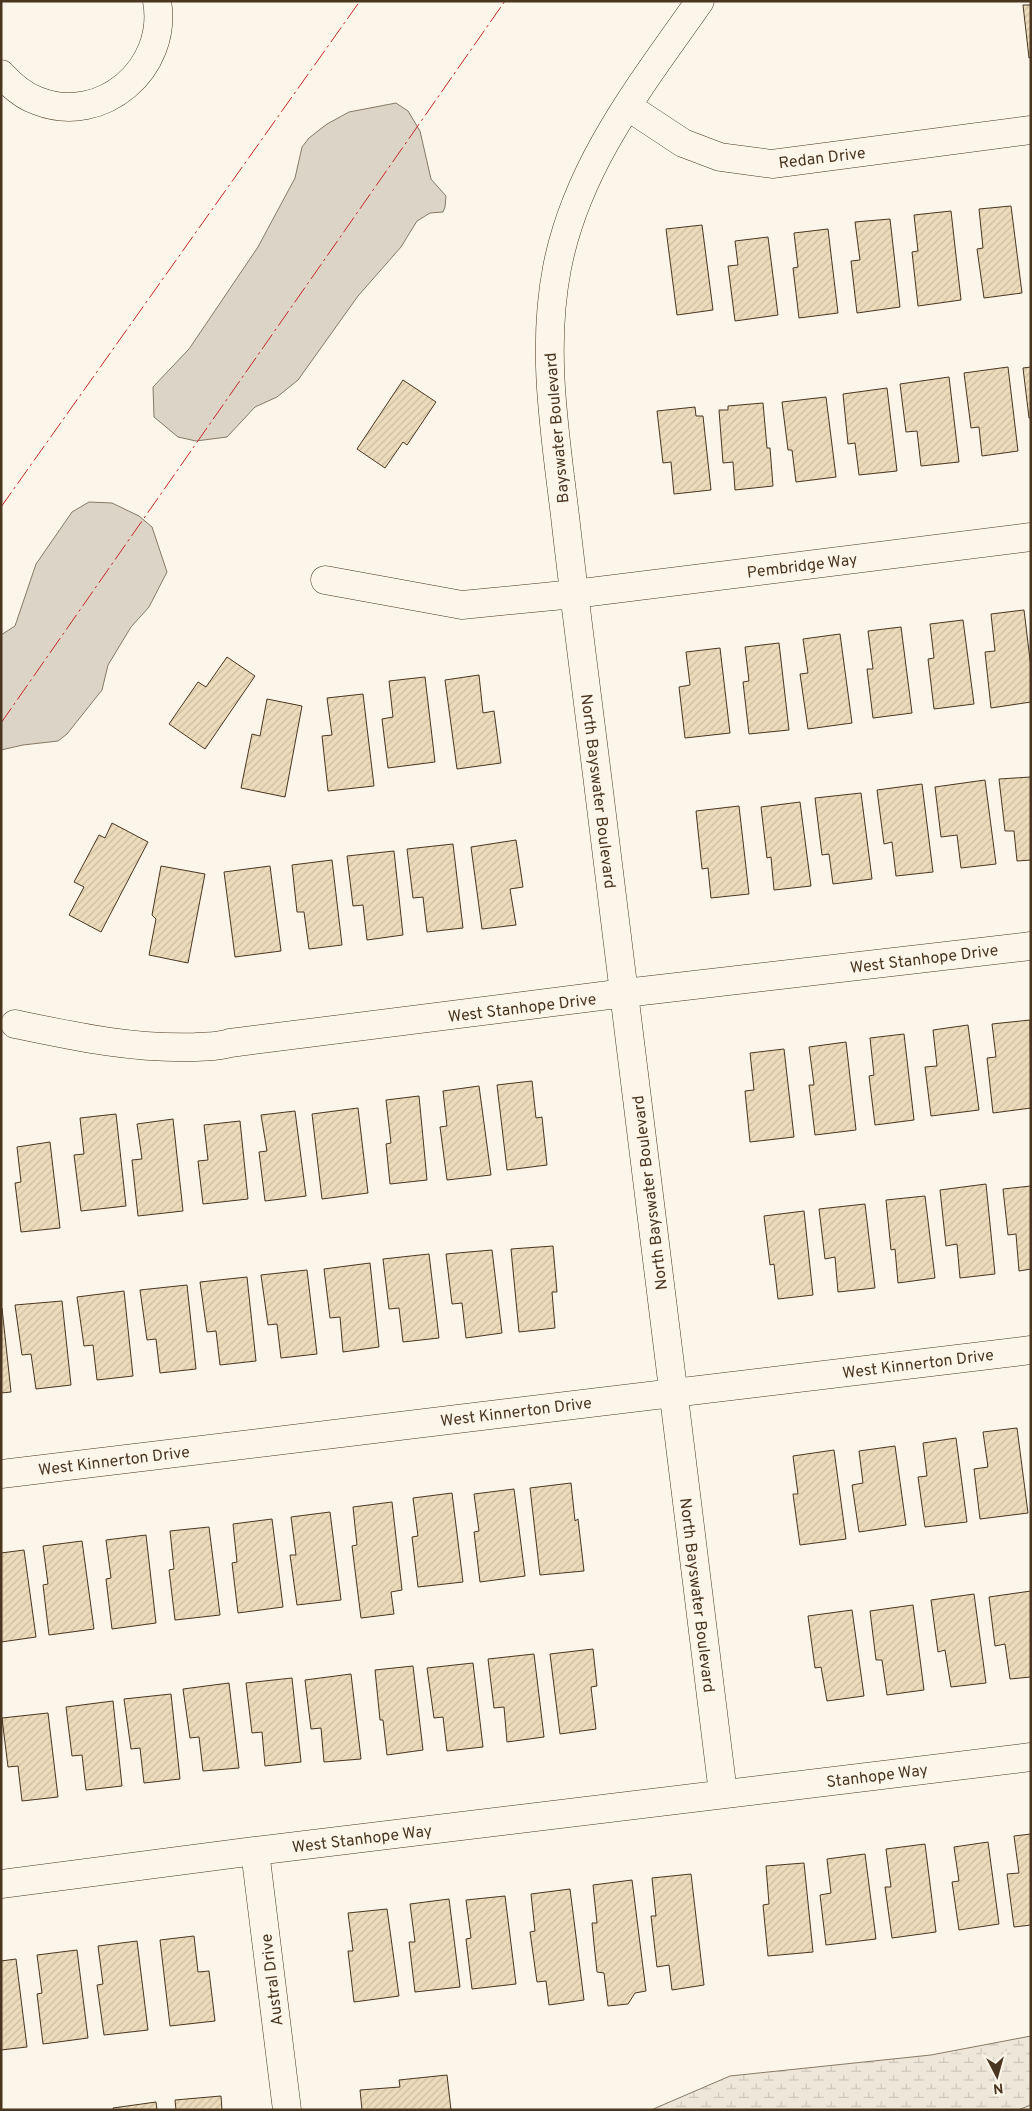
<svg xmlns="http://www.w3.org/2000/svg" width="1032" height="2111" font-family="Overpass,sans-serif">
<defs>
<pattern id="wetland-marsh" width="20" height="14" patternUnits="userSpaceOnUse" patternTransform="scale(1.25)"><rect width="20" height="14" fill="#ede6d9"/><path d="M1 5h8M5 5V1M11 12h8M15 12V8" fill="none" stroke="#cdc6ba"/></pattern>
<pattern id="building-hatch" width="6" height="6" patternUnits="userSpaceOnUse" patternTransform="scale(1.25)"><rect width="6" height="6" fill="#ecdcbc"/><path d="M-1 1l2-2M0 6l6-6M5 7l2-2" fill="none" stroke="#ccbda1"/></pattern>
</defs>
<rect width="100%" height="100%" fill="#fbf6e9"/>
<!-- wetland -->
<path fill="url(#wetland-marsh)" stroke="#887966" d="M 1031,2036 L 1031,2105 L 1018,2110 L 651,2110 L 730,2076 L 931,2055 Z"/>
<!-- water -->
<path fill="#dcd4c6" stroke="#887966" d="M 396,103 L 408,111 L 420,131 L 431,179 L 446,196 L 445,207 L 443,212 L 430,213 L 417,221 L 401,247 L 358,296 L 298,380 L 277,397 L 255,407 L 227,437 L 196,441 L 178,437 L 154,417 L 153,387 L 189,349 L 258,247 L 295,178 L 302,147 L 309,138 L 327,124 L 349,112 Z
M 89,502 L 112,503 L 139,516 L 152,527 L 167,572 L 149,607 L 131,627 L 108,665 L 102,690 L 67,734 L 58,741 L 23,745 L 1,750 L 1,635 L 15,626 L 36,564 L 72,512 Z"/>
<!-- building -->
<path fill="url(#building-hatch)" stroke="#4a3520" d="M 1023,5 L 1031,5 L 1031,57 L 1029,58 Z
M 1011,206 L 1022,293 L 984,298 L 977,249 L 983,248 L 979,209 Z
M 951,211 L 961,300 L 918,306 L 912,252 L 918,251 L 914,215 Z
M 890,219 L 900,307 L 857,313 L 851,261 L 860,260 L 855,222 Z
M 702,225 L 713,310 L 677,315 L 666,229 Z
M 828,229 L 838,313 L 799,318 L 793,268 L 798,267 L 794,233 Z
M 768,237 L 778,315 L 735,321 L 728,266 L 738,265 L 735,241 Z
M 1008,367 L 1018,451 L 982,456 L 979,427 L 971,428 L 964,373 Z
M 1031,367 L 1031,418 L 1029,418 L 1023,368 Z
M 949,377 L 959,462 L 921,466 L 917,431 L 906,432 L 900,384 Z
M 403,380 L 436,402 L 407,445 L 403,442 L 385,468 L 357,449 Z
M 887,388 L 897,471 L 859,475 L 855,443 L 848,444 L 843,394 Z
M 826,397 L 836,477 L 796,482 L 792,450 L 788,450 L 782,402 Z
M 763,403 L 767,448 L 770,448 L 773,486 L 735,490 L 733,462 L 723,463 L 719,410 L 728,410 L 728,406 Z
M 695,407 L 696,416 L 703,416 L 711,490 L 674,494 L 671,462 L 663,463 L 657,411 Z
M 1024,610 L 1031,668 L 1031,702 L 991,708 L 985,652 L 995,651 L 991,614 Z
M 963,620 L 974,704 L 934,709 L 928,659 L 934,658 L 930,624 Z
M 901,627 L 912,713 L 873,718 L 867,669 L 873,669 L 868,631 Z
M 840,634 L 852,723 L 808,729 L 800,674 L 808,673 L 803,639 Z
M 779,643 L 789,730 L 749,734 L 743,682 L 749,681 L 745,647 Z
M 720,648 L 730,733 L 685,738 L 679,687 L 690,685 L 686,652 Z
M 227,657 L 255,676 L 205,749 L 169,724 L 198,682 L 206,687 Z
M 479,675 L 483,713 L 494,711 L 501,763 L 457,769 L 445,680 Z
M 425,677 L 435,762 L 388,768 L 382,719 L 393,717 L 389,681 Z
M 363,694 L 374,786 L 328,791 L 322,736 L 332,735 L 327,698 Z
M 267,699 L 302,706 L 285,797 L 241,788 L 252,734 L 260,736 Z
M 1031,777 L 1031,860 L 1017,861 L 1014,831 L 1005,831 L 999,779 Z
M 985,780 L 996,864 L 961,868 L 957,835 L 941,837 L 935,787 Z
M 922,784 L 933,872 L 896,876 L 892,842 L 884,844 L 877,790 Z
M 861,793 L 872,879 L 833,884 L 829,854 L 822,855 L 815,798 Z
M 800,802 L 811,886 L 774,890 L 771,857 L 767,858 L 761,807 Z
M 739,806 L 749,894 L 711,898 L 708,868 L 702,869 L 696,811 Z
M 112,823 L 148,842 L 101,932 L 69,915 L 84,887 L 74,882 L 99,835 L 105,838 Z
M 516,840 L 523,887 L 510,889 L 516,925 L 482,929 L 471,847 Z
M 453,844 L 463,928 L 427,932 L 423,897 L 413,898 L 407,849 Z
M 394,851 L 403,935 L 367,940 L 363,905 L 353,906 L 347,856 Z
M 332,860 L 342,945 L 309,949 L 304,912 L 297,912 L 292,865 Z
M 161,866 L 205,874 L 188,963 L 149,955 L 156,919 L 152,915 Z
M 270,866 L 281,951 L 235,957 L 224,872 Z
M 1030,1020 L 1031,1108 L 993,1113 L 987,1058 L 996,1057 L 992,1024 Z
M 968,1025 L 979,1110 L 931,1116 L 925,1067 L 937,1066 L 933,1030 Z
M 904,1034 L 914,1120 L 875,1125 L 869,1076 L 874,1075 L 870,1038 Z
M 846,1042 L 856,1130 L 815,1135 L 809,1085 L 814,1085 L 809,1047 Z
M 784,1049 L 794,1137 L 750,1142 L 745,1091 L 754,1090 L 750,1053 Z
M 532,1081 L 536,1118 L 542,1117 L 547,1165 L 507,1170 L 497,1085 Z
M 479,1086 L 491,1175 L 447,1180 L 440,1127 L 447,1126 L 443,1091 Z
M 419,1096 L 427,1180 L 390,1184 L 386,1144 L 391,1143 L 386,1100 Z
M 358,1108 L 368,1193 L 322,1199 L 312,1114 Z
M 295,1111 L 306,1196 L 265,1201 L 259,1152 L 267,1151 L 261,1115 Z
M 116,1114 L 126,1206 L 81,1211 L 74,1155 L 84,1154 L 80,1118 Z
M 173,1119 L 183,1211 L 138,1216 L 132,1160 L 142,1159 L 137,1124 Z
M 240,1121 L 248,1199 L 203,1204 L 198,1161 L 208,1160 L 204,1125 Z
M 50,1142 L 60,1228 L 21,1232 L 15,1183 L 21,1182 L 17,1147 Z
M 986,1184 L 995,1274 L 960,1278 L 957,1244 L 946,1246 L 940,1190 Z
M 1031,1186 L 1031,1269 L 1019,1271 L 1016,1234 L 1008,1235 L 1003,1189 Z
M 925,1196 L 935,1278 L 898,1283 L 895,1249 L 891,1250 L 886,1200 Z
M 865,1204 L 875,1288 L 838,1292 L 835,1257 L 825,1259 L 819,1209 Z
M 804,1211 L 813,1295 L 778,1299 L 774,1264 L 770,1265 L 764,1216 Z
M 553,1246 L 557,1292 L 552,1292 L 555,1328 L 519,1332 L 511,1249 Z
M 492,1250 L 502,1333 L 466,1338 L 462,1303 L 452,1304 L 446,1254 Z
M 429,1254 L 439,1338 L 403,1342 L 399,1308 L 389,1309 L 383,1259 Z
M 370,1263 L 379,1347 L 343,1352 L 340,1317 L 330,1318 L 324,1269 Z
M 307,1270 L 317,1354 L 281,1358 L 277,1324 L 268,1325 L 261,1275 Z
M 247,1277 L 256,1361 L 220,1365 L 216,1331 L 207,1332 L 200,1282 Z
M 187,1285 L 196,1369 L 160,1373 L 156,1339 L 147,1340 L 140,1290 Z
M 124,1291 L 133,1376 L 97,1380 L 93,1345 L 84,1346 L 77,1297 Z
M 62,1301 L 71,1385 L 36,1389 L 31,1354 L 22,1355 L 15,1305 Z
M 2,1308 L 11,1392 L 1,1393 L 1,1308 Z
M 1017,1428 L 1028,1513 L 980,1519 L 974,1469 L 988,1467 L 983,1432 Z
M 956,1438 L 967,1522 L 925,1527 L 918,1477 L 927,1476 L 923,1443 Z
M 895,1446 L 906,1525 L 859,1532 L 852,1485 L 863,1483 L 859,1451 Z
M 834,1450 L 846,1539 L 800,1545 L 793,1494 L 798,1494 L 793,1456 Z
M 571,1483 L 575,1521 L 578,1519 L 584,1571 L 540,1575 L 530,1488 Z
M 514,1489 L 525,1576 L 480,1582 L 474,1532 L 479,1531 L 474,1494 Z
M 452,1493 L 463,1582 L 418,1587 L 412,1537 L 418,1536 L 413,1498 Z
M 392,1502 L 402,1590 L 391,1592 L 394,1614 L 361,1618 L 352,1546 L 357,1545 L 353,1507 Z
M 330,1512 L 341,1600 L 297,1605 L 290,1555 L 296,1555 L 291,1517 Z
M 272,1519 L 283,1607 L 238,1613 L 232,1563 L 237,1562 L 233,1524 Z
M 209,1527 L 220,1615 L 175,1620 L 169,1570 L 174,1569 L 170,1531 Z
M 146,1535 L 156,1623 L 112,1629 L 106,1579 L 111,1578 L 106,1540 Z
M 82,1541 L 94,1629 L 49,1635 L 43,1585 L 48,1584 L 43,1546 Z
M 24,1550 L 36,1637 L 1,1642 L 1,1553 Z
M 1031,1591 L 1031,1677 L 1010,1679 L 1005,1644 L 995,1646 L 989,1597 Z
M 974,1594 L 986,1683 L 951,1687 L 945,1650 L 938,1652 L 931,1600 Z
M 913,1605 L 924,1690 L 887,1695 L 882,1660 L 876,1660 L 870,1611 Z
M 852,1610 L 864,1696 L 827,1701 L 821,1667 L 815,1668 L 808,1616 Z
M 593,1649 L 597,1686 L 591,1687 L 596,1729 L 560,1734 L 550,1654 Z
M 534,1654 L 544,1737 L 507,1742 L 504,1707 L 494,1708 L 488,1659 Z
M 473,1663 L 483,1747 L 447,1751 L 443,1717 L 434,1718 L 427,1668 Z
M 413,1666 L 423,1750 L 387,1755 L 383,1720 L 380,1720 L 375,1670 Z
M 351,1674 L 361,1759 L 324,1762 L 321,1728 L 311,1729 L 305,1680 Z
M 292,1678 L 301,1762 L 265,1766 L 262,1732 L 252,1733 L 246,1683 Z
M 229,1683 L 239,1768 L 203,1771 L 199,1737 L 190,1738 L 183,1689 Z
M 171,1694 L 180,1779 L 144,1783 L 140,1748 L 131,1749 L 124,1699 Z
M 113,1701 L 122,1786 L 86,1790 L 82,1755 L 72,1756 L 66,1707 Z
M 48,1713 L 58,1797 L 22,1801 L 18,1766 L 8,1767 L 2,1718 Z
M 1031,1834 L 1031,1925 L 1014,1927 L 1007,1874 L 1019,1873 L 1014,1836 Z
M 988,1842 L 999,1924 L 959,1930 L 952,1882 L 959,1881 L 954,1847 Z
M 925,1844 L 936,1932 L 892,1938 L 885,1887 L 891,1887 L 886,1849 Z
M 865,1854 L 876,1939 L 826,1945 L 820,1895 L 831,1893 L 827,1859 Z
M 804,1863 L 813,1952 L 768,1956 L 763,1905 L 769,1904 L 766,1866 Z
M 691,1874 L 704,1985 L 672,1990 L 669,1965 L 657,1967 L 651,1916 L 656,1916 L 652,1878 Z
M 632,1880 L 646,1991 L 635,1993 L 628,2004 L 608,2006 L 604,1973 L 597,1972 L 594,1944 L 592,1923 L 597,1923 L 593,1885 Z
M 570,1889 L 584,2000 L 549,2005 L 546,1981 L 537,1982 L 530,1932 L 535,1931 L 531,1894 Z
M 505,1896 L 516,1984 L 472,1989 L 466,1939 L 471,1938 L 466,1900 Z
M 449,1899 L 460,1987 L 415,1992 L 409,1942 L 415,1942 L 410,1904 Z
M 387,1909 L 399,1996 L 354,2002 L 348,1951 L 353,1951 L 348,1913 Z
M 194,1936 L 198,1972 L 209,1971 L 215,2021 L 170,2026 L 160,1940 Z
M 137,1941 L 148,2030 L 104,2035 L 97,1985 L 103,1984 L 98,1946 Z
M 77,1950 L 88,2038 L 43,2044 L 37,1994 L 42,1993 L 37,1955 Z
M 16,1959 L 27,2047 L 1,2050 L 1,1961 Z
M 447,2075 L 451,2110 L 362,2110 L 360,2090 L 400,2087 L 399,2080 Z
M 221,2096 L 222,2110 L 176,2110 L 175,2100 Z
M 156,2102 L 157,2110 L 113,2110 L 113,2108 Z"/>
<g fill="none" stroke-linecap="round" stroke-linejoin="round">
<!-- minor casing -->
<g stroke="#4a3520" stroke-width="29">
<path id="minor" d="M 700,1 C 641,85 577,165 557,268 C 541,351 555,433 565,516 C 575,605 587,694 598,783 C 641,1119 681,1456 723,1793
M 1,74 C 11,85 23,96 38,101 C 102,126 169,68 157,1
M 627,106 L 683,143 L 720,157 L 772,164 L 1031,130
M 325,580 L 462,605 L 574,594 L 1031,537
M 15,1024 C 77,1037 132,1049 196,1047 C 209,1046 218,1047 230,1043 L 625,993 L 1031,946
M 1,1474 L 1031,1350
M 255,1851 L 287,2110
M 1,1884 L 255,1851 L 1031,1757"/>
</g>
<!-- minor -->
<use href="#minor" stroke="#fbf6e9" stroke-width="28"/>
<!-- power -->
<path stroke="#c62828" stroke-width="1" stroke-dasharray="18 4 2.5 4" stroke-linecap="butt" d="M 1,507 L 360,1
M 1,723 L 505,1"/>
</g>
<g text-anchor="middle" stroke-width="4" stroke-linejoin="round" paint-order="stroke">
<!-- street labels -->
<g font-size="16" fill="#4a3520" stroke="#fbf6e9">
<text transform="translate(822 157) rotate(-7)" y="6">Redan Drive</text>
<text transform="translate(556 428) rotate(-95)" y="6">Bayswater Boulevard</text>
<text transform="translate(802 565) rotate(-7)" y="6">Pembridge Way</text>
<text transform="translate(599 791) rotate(83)" y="6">North Bayswater Boulevard</text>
<text transform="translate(924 958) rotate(-7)" y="6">West Stanhope Drive</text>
<text transform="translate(522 1007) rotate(-7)" y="6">West Stanhope Drive</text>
<text transform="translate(649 1193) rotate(-97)" y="6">North Bayswater Boulevard</text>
<text transform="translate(918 1363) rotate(-7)" y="6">West Kinnerton Drive</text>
<text transform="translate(516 1411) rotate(-7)" y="6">West Kinnerton Drive</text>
<text transform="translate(114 1460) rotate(-7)" y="6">West Kinnerton Drive</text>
<text transform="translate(698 1595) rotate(83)" y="6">North Bayswater Boulevard</text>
<text transform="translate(877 1775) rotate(-7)" y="6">Stanhope Way</text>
<text transform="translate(362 1838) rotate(-7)" y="6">West Stanhope Way</text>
<text transform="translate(271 1980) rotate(-97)" y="6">Austral Drive</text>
</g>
</g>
<!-- border -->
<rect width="1032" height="2111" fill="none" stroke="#4a3520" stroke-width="5"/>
<!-- north arrow -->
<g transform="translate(997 2076) rotate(174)" stroke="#fbf6e9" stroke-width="4" paint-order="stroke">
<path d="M0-4L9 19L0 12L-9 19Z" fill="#4a3520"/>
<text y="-8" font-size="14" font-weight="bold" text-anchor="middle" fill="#4a3520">N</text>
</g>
</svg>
